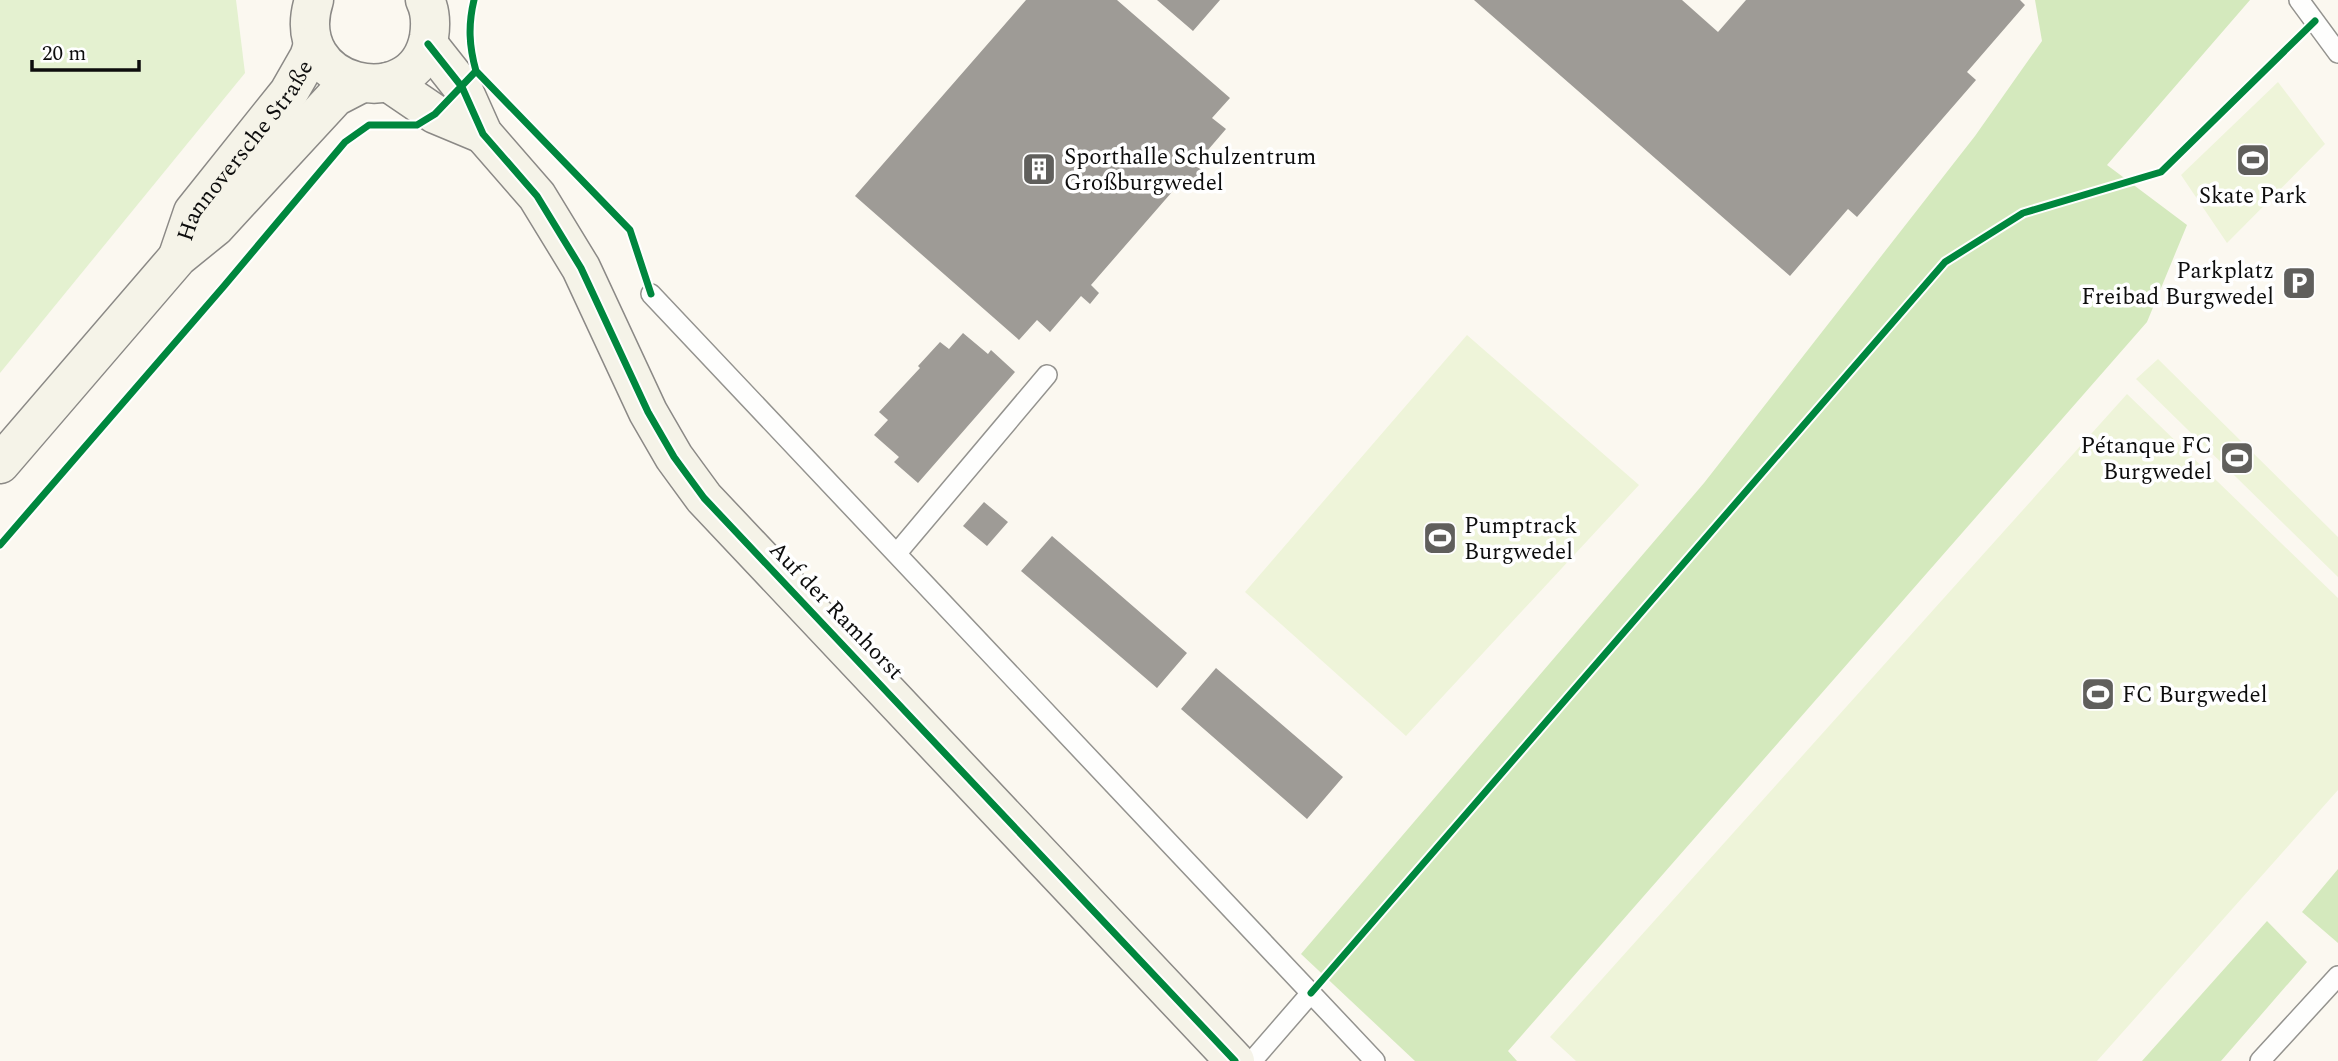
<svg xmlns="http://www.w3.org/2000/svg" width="2338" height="1061" font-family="Spectral,serif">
<rect width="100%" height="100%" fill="#fbf8f0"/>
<!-- green -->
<path fill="#e4f1d0" d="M 0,0 L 236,0 L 245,73 L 0,373 Z"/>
<!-- forest -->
<path fill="#d4e9bd" d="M 2035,0 L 2250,0 L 2107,165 L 2187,225 L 2147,322 L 1508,1051 L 1517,1061 L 1415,1061 L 1301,954 L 1704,483 L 1975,136 L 2042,41 Z
M 2338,869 L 2338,943 L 2302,912 Z
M 2267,921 L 2307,962 L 2221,1061 L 2142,1061 Z"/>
<!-- pitch -->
<path fill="#eef4d9" d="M 2278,82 L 2325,144 L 2227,243 L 2181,175 Z
M 1467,335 L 1639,485 L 1406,736 L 1245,592 Z
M 2158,359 L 2338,537 L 2338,577 L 2136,379 Z
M 2127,394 L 2338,598 L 2338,790 L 2097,1061 L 1576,1061 L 1550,1037 Z"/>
<!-- building -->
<path fill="#9e9b96" d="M 1026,0 L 1117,0 L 1230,98 L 1212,118 L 1226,129 L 1195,165 L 1204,172 L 1194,184 L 1185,177 L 1091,285 L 1099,293 L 1090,304 L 1081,296 L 1050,332 L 1037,320 L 1019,340 L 855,196 Z
M 1157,0 L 1220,0 L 1193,31 Z
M 1474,0 L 1682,0 L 1718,32 L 1746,0 L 2020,0 L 2025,5 L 1967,72 L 1976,80 L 1857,217 L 1848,209 L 1790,276 Z
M 963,333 L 988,354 L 991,350 L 1015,372 L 918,483 L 894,462 L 899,457 L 874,435 L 888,420 L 879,412 L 920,368 L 918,366 L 940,342 L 949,349 Z
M 984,502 L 1008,522 L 987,546 L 963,526 Z
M 1052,536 L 1187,653 L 1157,688 L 1021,571 Z
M 1216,668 L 1343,777 L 1307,819 L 1181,709 Z"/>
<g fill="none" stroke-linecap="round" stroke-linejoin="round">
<!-- lane casing -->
<g stroke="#94938f" stroke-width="22">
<path id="lane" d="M 2299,0 L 2338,53
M 651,294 L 1375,1061
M 897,553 L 1047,375
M 1252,1061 L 1311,993
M 2260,1061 L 2338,976"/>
</g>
<!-- secondary casing -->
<g stroke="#8b8986" stroke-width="41">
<g id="secondary">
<path d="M 314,0 C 286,88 415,116 429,37 C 431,24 431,12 425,0"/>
<path d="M 428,44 L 462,87 L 483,134 L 537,196 L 581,268 L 648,412 L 674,457 L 704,498 L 1235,1061"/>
<path d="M 388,82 L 435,114 L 483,134"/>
<path id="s1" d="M 178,256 L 193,212 L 289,92 L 309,57 L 313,45"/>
<path d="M 0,464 L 178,257 L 215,227 L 335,97 L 360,84"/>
</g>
</g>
<!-- lane -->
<use href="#lane" stroke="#fefefd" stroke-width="19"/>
<!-- secondary -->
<use href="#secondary" stroke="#f5f3e8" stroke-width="38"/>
<!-- cycleway casing -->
<g stroke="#fff" stroke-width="11">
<path id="cycleway" d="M 428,44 L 462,87 L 483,134 L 537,196 L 581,268 L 648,412 L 674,457 L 704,498 L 1235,1061
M 476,71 L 630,230 L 651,294
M 0,545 L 224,286 L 345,142 L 369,125 L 417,125 L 435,114 L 476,71 C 469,46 468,25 474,0
M 1311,993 L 1945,262 L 2023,213 L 2161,172 L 2315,21"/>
</g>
<!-- cycleway -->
<use href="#cycleway" stroke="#00873e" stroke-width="7"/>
</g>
<!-- icons -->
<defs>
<g id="stadium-square" transform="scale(1.75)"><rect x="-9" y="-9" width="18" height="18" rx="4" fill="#605f5c" stroke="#fff"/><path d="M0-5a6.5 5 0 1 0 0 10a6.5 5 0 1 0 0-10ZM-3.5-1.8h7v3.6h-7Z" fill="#fff"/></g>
<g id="building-square" transform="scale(1.75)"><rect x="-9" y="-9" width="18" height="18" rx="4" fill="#605f5c" stroke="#fff"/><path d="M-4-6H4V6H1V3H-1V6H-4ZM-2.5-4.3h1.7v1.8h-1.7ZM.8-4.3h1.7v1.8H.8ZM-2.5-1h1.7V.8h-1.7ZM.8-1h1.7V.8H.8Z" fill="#fff"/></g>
<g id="parking-square" transform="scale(1.75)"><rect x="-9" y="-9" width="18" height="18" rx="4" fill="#605f5c" stroke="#fff"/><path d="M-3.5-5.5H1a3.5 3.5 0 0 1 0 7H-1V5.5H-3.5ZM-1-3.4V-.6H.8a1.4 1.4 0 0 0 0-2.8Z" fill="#fff"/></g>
</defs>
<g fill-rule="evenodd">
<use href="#stadium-square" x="2253" y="160"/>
<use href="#building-square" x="1039" y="169"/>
<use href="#parking-square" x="2299" y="283"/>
<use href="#stadium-square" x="2237" y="458"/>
<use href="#stadium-square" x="1440" y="538"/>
<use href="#stadium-square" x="2098" y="694"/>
</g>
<g text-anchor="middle" stroke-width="7" stroke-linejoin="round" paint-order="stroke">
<!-- street labels -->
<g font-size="23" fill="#0d0d0d" stroke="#fff">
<text dy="8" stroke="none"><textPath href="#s1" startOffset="126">Hannoversche Straße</textPath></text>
<text transform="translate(837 610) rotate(46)" y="8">Auf der Ramhorst</text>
</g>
<!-- poi labels -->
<g font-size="23" fill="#0d0d0d" stroke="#fff" text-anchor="start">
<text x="1064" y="164">Sporthalle Schulzentrum<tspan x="1064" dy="26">Großburgwedel</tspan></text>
<text x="2253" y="203" text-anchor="middle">Skate Park</text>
<text x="2274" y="278" text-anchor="end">Parkplatz<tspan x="2274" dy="26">Freibad Burgwedel</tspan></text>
<text x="2212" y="453" text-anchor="end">Pétanque FC<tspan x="2212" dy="26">Burgwedel</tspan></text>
<text x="1464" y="533">Pumptrack<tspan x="1464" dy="26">Burgwedel</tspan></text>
<text x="2122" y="702">FC Burgwedel</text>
</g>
</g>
<!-- scale -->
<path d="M32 60v10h107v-10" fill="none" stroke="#0d0d0d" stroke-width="3.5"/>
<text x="42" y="60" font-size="21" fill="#0d0d0d" stroke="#ffffff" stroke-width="5" paint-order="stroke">20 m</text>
</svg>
